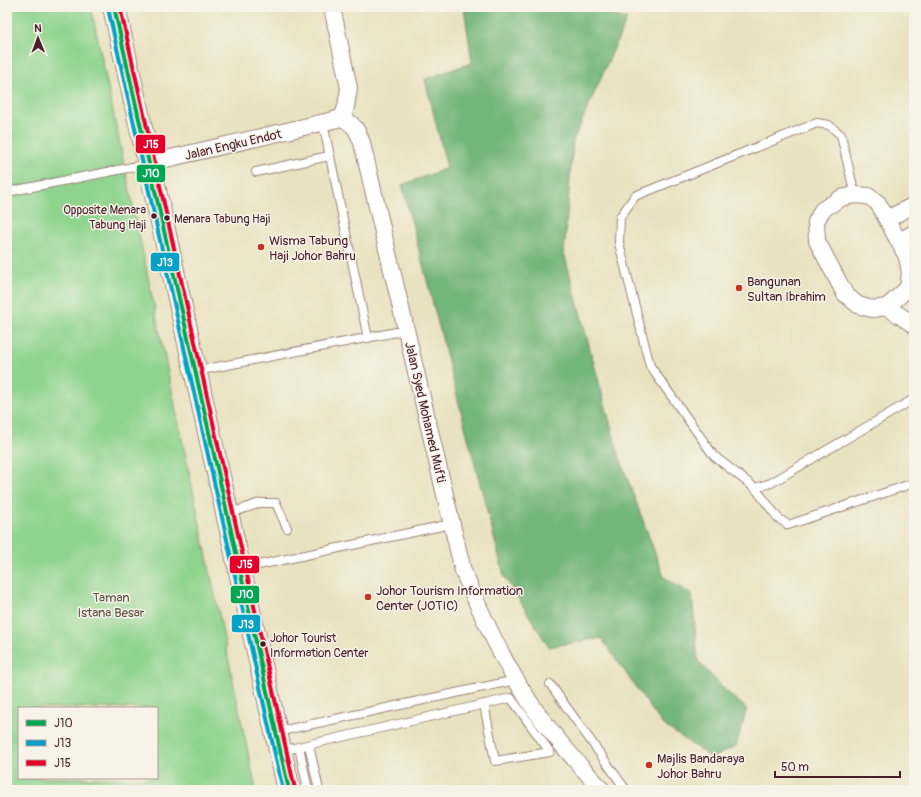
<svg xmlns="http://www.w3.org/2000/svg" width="921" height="797" font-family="Pangolin,sans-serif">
<rect width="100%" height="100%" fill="#f7f3e8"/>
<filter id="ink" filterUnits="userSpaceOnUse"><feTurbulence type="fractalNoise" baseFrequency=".025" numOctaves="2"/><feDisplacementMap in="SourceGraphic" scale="8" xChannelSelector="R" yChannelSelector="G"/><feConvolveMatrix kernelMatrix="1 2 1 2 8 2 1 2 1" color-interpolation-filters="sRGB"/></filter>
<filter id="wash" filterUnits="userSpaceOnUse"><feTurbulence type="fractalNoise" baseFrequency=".012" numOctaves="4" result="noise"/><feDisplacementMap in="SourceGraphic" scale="16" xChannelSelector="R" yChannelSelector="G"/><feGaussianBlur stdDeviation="0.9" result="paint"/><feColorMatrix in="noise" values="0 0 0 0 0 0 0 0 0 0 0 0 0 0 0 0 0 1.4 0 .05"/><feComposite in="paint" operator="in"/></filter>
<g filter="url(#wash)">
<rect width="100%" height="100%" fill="#e9e2c0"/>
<!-- green -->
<path fill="#8fd48e" stroke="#6c7a5c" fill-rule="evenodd" d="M 7,7 L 91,7 L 256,790 L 7,790 ZM 19,708 L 157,708 L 157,778 L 19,778 Z"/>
<!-- forest -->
<path fill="#73b679" stroke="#5e6a52" d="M 464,7 L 588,7 L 627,19 L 573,141 L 564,253 L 619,456 L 664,577 L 692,595 L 698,661 L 726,691 L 747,709 L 736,746 L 712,758 L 662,724 L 601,638 L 549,647 L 504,576 L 402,185 L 447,168 L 425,79 L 472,63 Z"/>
</g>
<g filter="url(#ink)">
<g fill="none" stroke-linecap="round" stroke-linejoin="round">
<!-- lane casing -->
<g stroke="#9a8076" stroke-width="10">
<path id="lane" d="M 323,123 L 368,338
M 256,172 L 329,156
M 7,192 L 148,164
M 855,195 L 841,135 L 829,125 L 817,123 L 635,196 L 620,217 L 619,243 L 650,366 L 714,456 L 755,488 L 771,483 L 914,399
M 196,371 L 407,330
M 755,488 L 778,518 L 788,525 L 914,483
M 228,514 L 260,503 L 276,503 L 287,528
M 254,566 L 451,524
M 550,684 L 626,790
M 276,732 L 516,680
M 309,745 L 319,790
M 299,747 L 308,790
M 281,751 L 511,698 L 550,752 L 495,761 L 484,704"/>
</g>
<!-- street casing -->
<g stroke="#9a8076" stroke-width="18">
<path id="street" d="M 332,7 L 349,88 L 346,107 L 342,118
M 342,118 C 354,124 358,131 362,143 L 463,571 C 482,615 502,660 529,701 C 550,733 576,761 602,790
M 149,163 L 342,118
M 855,195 L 868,196 L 878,203 L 907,257 L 910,273 L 908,288 L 887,307 L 872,309 L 858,305 L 845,294 L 817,241 L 816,222 L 822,210 L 841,198 Z
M 887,219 L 914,205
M 899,241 L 914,233
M 887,307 L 914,325"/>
</g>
<!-- secondary casing -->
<g stroke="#9a8076" stroke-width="24">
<path id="secondary" d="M 114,7 L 289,790"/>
</g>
<!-- lane -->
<use href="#lane" stroke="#fff" stroke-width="8"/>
<!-- street -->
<use href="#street" stroke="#fff" stroke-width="16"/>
<!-- secondary -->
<use href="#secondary" stroke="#fff" stroke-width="22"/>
<!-- bus-1 casing -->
<g stroke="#f7f3e8" stroke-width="7">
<path id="bus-1" d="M 114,7 L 289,790"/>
</g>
<!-- bus-2 casing -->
<g stroke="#f7f3e8" stroke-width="7">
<path id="bus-2" d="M 108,8 L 283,790"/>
</g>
<!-- bus-3 casing -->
<g stroke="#f7f3e8" stroke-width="7">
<path id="bus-3" d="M 120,7 L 295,789"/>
</g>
<!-- bus-1 -->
<use href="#bus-1" stroke="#00a651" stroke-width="4"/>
<!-- bus-2 -->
<use href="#bus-2" stroke="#04a2c6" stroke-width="4"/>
<!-- bus-3 -->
<use href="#bus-3" stroke="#e4002b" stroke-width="4"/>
</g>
</g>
<!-- markers -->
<g fill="#4a1f2b" stroke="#f7f3e8" stroke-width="1.5">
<circle cx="154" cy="216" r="3.5"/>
<circle cx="167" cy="218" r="3.5"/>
<circle cx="263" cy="644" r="3.5"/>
</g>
<g fill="#c8321e" stroke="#f7f3e8" stroke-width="1.5">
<circle cx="261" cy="247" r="4"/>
<circle cx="739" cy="288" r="4"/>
<circle cx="368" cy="597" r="4"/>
<circle cx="649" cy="765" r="4"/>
</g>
<g text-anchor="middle" stroke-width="3" stroke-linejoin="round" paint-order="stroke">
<!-- bus labels -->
<g font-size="12" fill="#4a1f2b" stroke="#f7f3e8" text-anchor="start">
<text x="146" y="214" text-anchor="end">Opposite Menara<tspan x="146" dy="15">Tabung Haji</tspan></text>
<text x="174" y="223">Menara Tabung Haji</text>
<text x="270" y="642">Johor Tourist<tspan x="270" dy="15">Information Center</tspan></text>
</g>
<!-- street labels -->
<g font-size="13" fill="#4a1f2b" stroke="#f7f3e8">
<text transform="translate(233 144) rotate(-13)" y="5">Jalan Engku Endot</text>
<text transform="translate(426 412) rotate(77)" y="5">Jalan Syed Mohamed Mufti</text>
</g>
<!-- poi labels -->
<g font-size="13" fill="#4a1f2b" stroke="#f7f3e8" text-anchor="start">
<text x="269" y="245">Wisma Tabung<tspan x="269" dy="15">Haji Johor Bahru</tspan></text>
<text x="747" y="286">Bangunan<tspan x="747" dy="15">Sultan Ibrahim</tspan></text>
<text x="376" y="595">Johor Tourism Information<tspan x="376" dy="15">Center (JOTIC)</tspan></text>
<text x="657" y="763">Majlis Bandaraya<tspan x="657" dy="15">Johor Bahru</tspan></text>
</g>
<!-- park labels -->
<g font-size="13" fill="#5f5549" stroke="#f7f3e8">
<text x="111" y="602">Taman<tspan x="111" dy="15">Istana Besar</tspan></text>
</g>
</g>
<g stroke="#f7f3e8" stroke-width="1.5">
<rect x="135" y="134" width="31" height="20" rx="4" fill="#e4002b"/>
<rect x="136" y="164" width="30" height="19" rx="4" fill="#00a651"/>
<rect x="150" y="252" width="30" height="20" rx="4" fill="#04a2c6"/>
<rect x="229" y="555" width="31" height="19" rx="4" fill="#e4002b"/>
<rect x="230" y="585" width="30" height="19" rx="4" fill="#00a651"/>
<rect x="231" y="614" width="30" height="19" rx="4" fill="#04a2c6"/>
</g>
<g font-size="11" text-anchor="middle" font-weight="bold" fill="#fff">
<text x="151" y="148">J15</text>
<text x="151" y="177">J10</text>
<text x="165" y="266">J13</text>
<text x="245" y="568">J15</text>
<text x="245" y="598">J10</text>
<text x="246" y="628">J13</text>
</g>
<!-- margin -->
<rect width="921" height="797" fill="none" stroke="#f7f3e8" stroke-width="24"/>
<!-- legend -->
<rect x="18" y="707" width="140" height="72" fill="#f7f3e8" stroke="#b29e9c"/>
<rect x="26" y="720" width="20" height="6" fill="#00a651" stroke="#b29e9c"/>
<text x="54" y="727" font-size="12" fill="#4a1f2b">J10</text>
<rect x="26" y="740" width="20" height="6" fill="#04a2c6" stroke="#b29e9c"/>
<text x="54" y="747" font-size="12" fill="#4a1f2b">J13</text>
<rect x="26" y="760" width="20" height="6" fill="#e4002b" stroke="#b29e9c"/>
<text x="54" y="767" font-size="12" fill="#4a1f2b">J15</text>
<!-- north arrow -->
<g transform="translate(38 38) rotate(359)" stroke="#f7f3e8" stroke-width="3" paint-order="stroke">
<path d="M0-3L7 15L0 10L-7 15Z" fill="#4a1f2b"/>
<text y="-6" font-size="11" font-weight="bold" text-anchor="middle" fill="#4a1f2b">N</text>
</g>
<!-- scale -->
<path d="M775 771v6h125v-6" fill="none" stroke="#4a1f2b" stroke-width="2"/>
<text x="781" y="771" font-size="12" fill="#4a1f2b" stroke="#f7f3e8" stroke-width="3" paint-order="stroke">50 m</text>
</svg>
